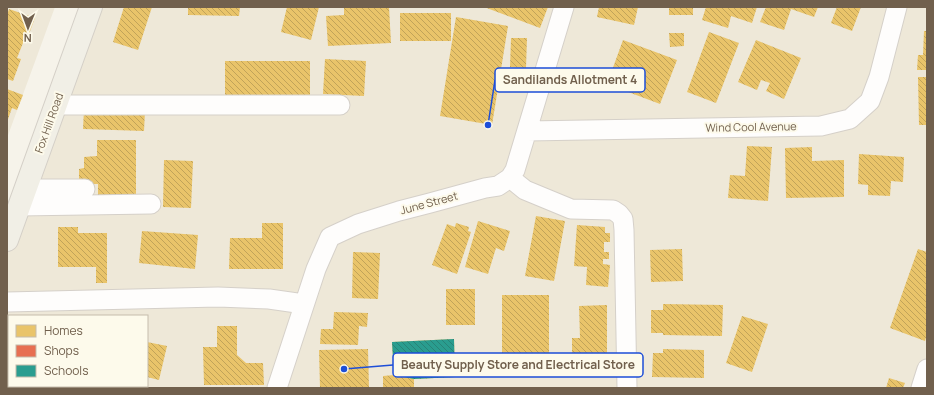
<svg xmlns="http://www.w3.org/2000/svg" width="934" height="395" font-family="Manrope,sans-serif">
<defs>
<pattern id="homes-back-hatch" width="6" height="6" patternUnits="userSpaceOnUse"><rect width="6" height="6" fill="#e9c46a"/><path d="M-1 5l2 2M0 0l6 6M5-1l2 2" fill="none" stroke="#c1a359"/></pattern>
<pattern id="shops-back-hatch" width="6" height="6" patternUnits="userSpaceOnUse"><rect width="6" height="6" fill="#e76f51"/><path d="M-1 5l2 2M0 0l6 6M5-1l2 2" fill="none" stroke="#c05f45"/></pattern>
<pattern id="schools-back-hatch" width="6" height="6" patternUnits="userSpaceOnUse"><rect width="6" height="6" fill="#2a9d8f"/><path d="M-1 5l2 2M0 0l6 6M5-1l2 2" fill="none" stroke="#288377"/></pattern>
</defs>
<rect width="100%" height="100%" fill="#f6f3ea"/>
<!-- residential -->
<path fill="#eee8d8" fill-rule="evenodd" d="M 7,7 L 55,7 L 7,138 Z
M 90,7 L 927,7 L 927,388 L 7,388 L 7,244 ZM 9,316 L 147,316 L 147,386 L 9,386 Z"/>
<!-- homes -->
<path fill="url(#homes-back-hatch)" d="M 124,7 L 152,7 L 138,50 L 113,42 Z
M 188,7 L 240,7 L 239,16 L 188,15 Z
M 287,7 L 319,7 L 311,40 L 281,32 Z
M 344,7 L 389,7 L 391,43 L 328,46 L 326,16 L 344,15 Z
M 484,7 L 548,7 L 540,28 Z
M 599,7 L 638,7 L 634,25 L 597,17 Z
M 669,7 L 693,7 L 693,15 L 669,15 Z
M 706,7 L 757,7 L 752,23 L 731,16 L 728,28 L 702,20 Z
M 766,7 L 818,7 L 814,17 L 791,9 L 784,30 L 760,22 Z
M 837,7 L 861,7 L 852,31 L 831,23 Z
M 9,9 L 35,18 L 27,39 L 25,38 L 17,58 L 21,59 L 13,81 L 7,79 L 7,15 Z
M 400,13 L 451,13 L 451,41 L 400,41 Z
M 456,17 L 508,26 L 492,125 L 440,116 Z
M 924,31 L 927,31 L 927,70 L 917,70 L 918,55 L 923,55 Z
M 709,32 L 739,43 L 716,103 L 687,92 Z
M 669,33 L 684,33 L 684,46 L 670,47 Z
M 511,38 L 527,38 L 526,68 L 510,67 Z
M 623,40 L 677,60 L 660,104 L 607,84 Z
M 756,40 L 801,58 L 784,99 L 766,91 L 770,83 L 761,80 L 757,90 L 738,82 Z
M 325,59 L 366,61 L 364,96 L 323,94 Z
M 225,61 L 310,61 L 310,95 L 225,96 Z
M 918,77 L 927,77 L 927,125 L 919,125 Z
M 7,89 L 23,95 L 17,110 L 12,108 L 7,122 Z
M 84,109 L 145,111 L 144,131 L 83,129 Z
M 97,140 L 136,140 L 136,195 L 98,201 L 98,184 L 79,184 L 79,169 L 84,168 L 84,157 L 97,156 Z
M 747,146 L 772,147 L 768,201 L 728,198 L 730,175 L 745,176 Z
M 812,147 L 812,161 L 844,160 L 844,197 L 786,198 L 785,148 Z
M 859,154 L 904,157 L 903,182 L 891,181 L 890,196 L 868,195 L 868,185 L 858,184 Z
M 164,160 L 193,161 L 191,208 L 163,207 Z
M 536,216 L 565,221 L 554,281 L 525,276 Z
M 478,221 L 510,231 L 504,251 L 496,248 L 488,274 L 465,267 Z
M 262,223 L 283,223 L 283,269 L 229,269 L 230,238 L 262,238 Z
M 456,223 L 469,227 L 468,231 L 471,232 L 457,274 L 432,265 L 447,224 L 455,227 Z
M 577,225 L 605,227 L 605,233 L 610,233 L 610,242 L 604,242 L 604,252 L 609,252 L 609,259 L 603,259 L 603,264 L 610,265 L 608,287 L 586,285 L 587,267 L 574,266 Z
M 58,227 L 78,227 L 78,233 L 107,233 L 107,283 L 96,283 L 96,267 L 58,267 Z
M 142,231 L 198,235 L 195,269 L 139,263 Z
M 682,249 L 683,281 L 651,282 L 650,250 Z
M 918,249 L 927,252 L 927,334 L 925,341 L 890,328 Z
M 353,252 L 380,253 L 378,299 L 352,298 Z
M 446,289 L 475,289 L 475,325 L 446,325 Z
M 502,295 L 549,295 L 549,373 L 502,374 Z
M 663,304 L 723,305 L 722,336 L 663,335 L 663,333 L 651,333 L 651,310 L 663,310 Z
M 607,305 L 607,366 L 572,366 L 572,338 L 580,338 L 579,306 Z
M 334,312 L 368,313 L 367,327 L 359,326 L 358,345 L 320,344 L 321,329 L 333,329 Z
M 742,316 L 768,324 L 752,372 L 726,363 Z
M 217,326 L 237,326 L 237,355 L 246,363 L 263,363 L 264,385 L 204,385 L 203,347 L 217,347 Z
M 454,339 L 455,377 L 414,379 L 414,388 L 383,388 L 383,376 L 394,375 L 392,342 Z
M 147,342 L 167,346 L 159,380 L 147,377 Z
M 368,349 L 369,388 L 320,388 L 319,350 Z
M 663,349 L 704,350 L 704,378 L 652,377 L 653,353 L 663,353 Z
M 889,378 L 905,383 L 903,388 L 886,388 Z"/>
<!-- shops -->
<path fill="url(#shops-back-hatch)" d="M 19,386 L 48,386 L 48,388 L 19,388 Z"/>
<!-- schools -->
<path fill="url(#schools-back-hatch)" d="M 454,339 L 455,377 L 414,379 L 394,375 L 392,342 Z"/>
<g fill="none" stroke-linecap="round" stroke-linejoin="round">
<!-- minor casing -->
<g stroke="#d5d0c9" stroke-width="21">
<path id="minor" d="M 55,105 L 340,105
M 527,131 L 821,126 L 850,119 L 870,101 L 879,77 L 897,7
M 510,178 L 525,190 L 571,209 L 613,210 L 619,214 L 623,219 L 624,230 L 627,388
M 27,185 L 38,189 L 85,189
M 19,206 L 151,204
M 7,302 L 218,297 L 269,299 L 304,304
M 7,388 L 9,386
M 277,388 L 316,269 L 330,237 L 358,224 L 399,211 L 430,203 L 485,188 L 498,186 L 510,178 L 515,170 L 564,7
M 921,388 L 927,369"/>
</g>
<!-- major casing -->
<g stroke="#d4cfc7" stroke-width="24">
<path id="major" d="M 7,240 L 91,7"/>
</g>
<!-- minor -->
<use href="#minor" stroke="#fefdfc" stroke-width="19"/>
<!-- major -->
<use href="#major" stroke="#f1efe6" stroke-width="22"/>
</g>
<g text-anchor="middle" stroke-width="4" stroke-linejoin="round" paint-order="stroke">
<!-- street labels -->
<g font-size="11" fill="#71604d" stroke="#fdfaeb">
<text transform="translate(49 123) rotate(-70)" y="4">Fox Hill Road</text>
<text transform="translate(751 127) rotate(-1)" y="4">Wind Cool Avenue</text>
<text transform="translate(429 203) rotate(-15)" y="4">June Street</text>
</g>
</g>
<!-- callouts -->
<path fill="none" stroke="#1d4ed8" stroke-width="1.5" d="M488 125L495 80M344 369L393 365"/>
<g fill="#1d4ed8" stroke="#fdfaeb" stroke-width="1.5">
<circle cx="488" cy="125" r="4"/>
<circle cx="344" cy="369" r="4"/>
</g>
<g fill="#fdfaeb" stroke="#1d4ed8" stroke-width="1.5">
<rect x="495" y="68" width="150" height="24" rx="4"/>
<rect x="393" y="353" width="250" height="24" rx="4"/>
</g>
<g font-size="12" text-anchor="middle" font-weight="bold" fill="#71604d">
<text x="570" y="84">Sandilands Allotment 4</text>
<text x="518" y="369">Beauty Supply Store and Electrical Store</text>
</g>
<!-- border -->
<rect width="934" height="395" fill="none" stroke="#71604d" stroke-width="16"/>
<!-- legend -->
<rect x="8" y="315" width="140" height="72" fill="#fdfaeb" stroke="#c5bcac"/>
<rect x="16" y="325" width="20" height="12" fill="#e9c46a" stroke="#c5bcac"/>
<text x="44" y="335" font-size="12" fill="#71604d">Homes</text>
<rect x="16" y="345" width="20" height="12" fill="#e76f51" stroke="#c5bcac"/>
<text x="44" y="355" font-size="12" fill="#71604d">Shops</text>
<rect x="16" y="365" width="20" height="12" fill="#2a9d8f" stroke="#c5bcac"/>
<text x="44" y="375" font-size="12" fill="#71604d">Schools</text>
<!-- north arrow -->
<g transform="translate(28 28) rotate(181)" stroke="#fdfaeb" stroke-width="3" paint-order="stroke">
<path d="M0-3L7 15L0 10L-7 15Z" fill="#71604d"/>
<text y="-6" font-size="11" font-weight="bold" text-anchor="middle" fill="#71604d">N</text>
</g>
</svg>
